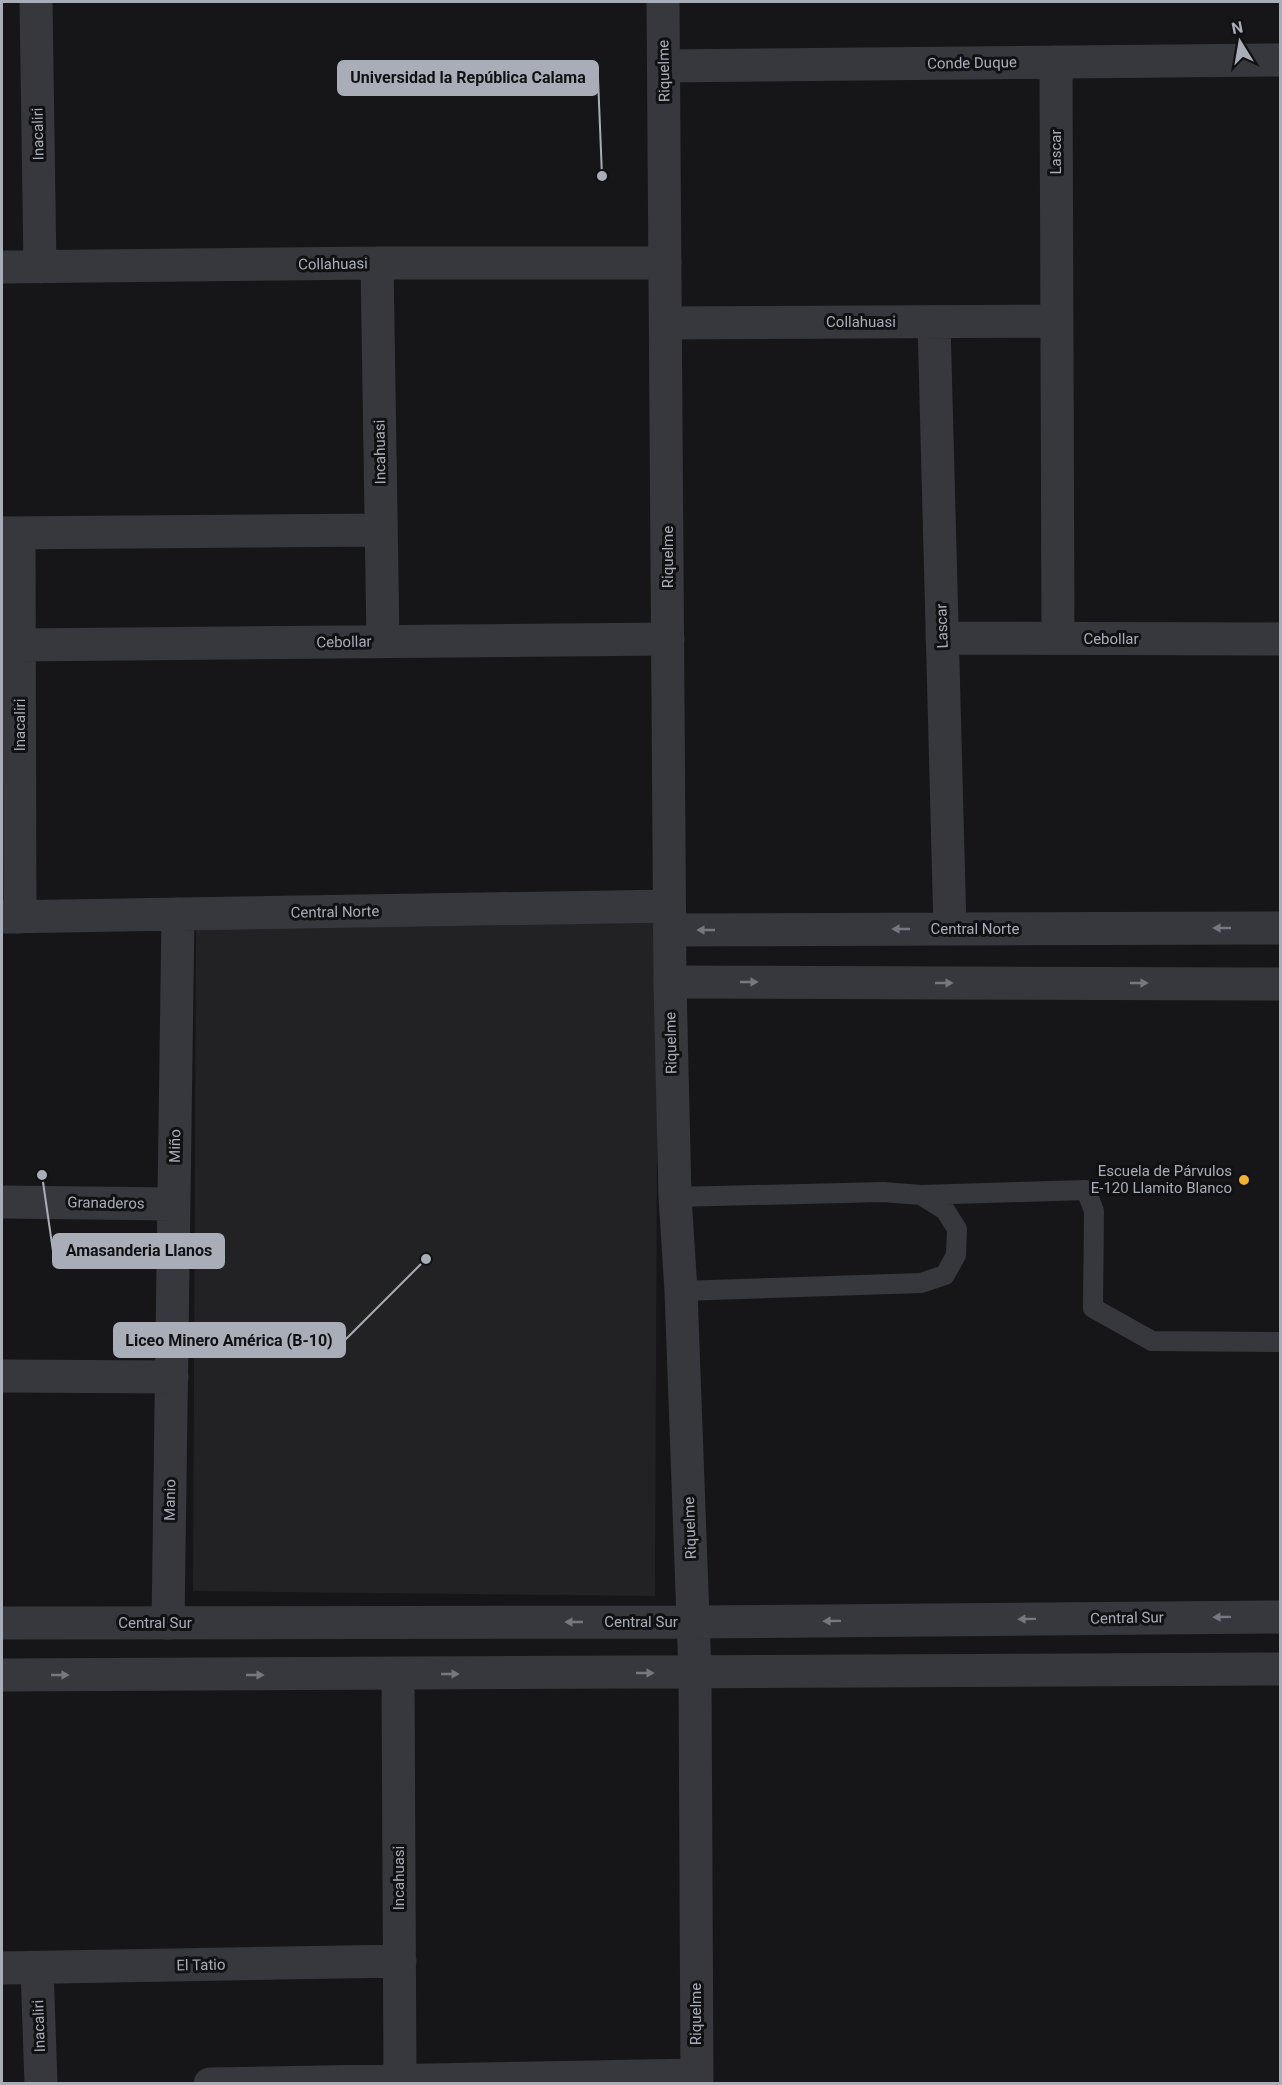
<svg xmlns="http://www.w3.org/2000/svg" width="1282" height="2085" font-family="Roboto,sans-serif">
<rect width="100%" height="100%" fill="#161618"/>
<!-- built -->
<path fill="#222225" d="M 658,919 L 655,1596 L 193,1591 L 196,928 Z"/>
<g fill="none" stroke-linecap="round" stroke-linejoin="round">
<!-- service -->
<path stroke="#37383d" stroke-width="20" d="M 921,1195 L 1086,1190 L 1094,1211 L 1093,1308 L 1152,1341 L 1280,1342
M 675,1197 L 883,1192 L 921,1195 L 945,1210 L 957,1229 L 956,1255 L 945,1275 L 921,1283 L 681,1291"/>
<!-- minor -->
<path stroke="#37383d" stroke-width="33" d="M 36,2 L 40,267
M 1056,62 L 1058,638
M 664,66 L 1280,60
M 377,263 L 383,641
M 2,267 L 377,263 L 665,263
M 934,322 L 950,929
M 666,323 L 1057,321
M 2,533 L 381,530
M 19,533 L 20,917
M 942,638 L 1280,639
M 20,645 L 668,639
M 2,917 L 669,906
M 670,930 L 1280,928
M 670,982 L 1280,984
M 2,1202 L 174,1204
M 2,1376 L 172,1377
M 168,1623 L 178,914
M 398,1675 L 400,2081
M 2,1968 L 400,1961
M 37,1968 L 41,2084
M 210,2084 L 696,2075"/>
<!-- tertiary -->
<path stroke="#37383d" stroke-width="33" d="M 663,2 L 670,982 L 675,1197 L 681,1291 L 695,1673 L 697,2084
M 2,1623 L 693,1622 L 1280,1617
M 2,1675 L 1280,1669"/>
</g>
<!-- one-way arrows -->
<defs><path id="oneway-solid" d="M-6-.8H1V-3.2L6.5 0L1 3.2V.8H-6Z" transform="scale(1.5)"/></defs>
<g fill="#757881">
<use href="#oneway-solid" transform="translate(1222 928) rotate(180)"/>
<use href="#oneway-solid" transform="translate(901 929) rotate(180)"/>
<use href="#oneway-solid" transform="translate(706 930) rotate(180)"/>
<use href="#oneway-solid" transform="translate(749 982)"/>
<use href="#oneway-solid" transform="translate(944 983)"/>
<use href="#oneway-solid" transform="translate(1139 983)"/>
<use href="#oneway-solid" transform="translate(1222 1617) rotate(179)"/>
<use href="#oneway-solid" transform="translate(1027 1619) rotate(179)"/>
<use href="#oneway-solid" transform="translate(832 1621) rotate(179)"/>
<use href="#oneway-solid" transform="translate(574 1622) rotate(180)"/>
<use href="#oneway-solid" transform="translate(645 1673)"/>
<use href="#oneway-solid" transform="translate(450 1674)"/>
<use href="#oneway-solid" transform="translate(60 1675)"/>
<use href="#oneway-solid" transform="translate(255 1675)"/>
</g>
<!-- markers -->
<circle fill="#f2b134" stroke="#111113" stroke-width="2" cx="1244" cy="1180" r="6"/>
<g text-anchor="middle" stroke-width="6" stroke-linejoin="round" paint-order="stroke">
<!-- street labels -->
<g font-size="15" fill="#a8adb8" stroke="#111113">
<text transform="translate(972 63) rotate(-1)" y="5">Conde Duque</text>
<text transform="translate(664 71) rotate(-91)" y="5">Riquelme</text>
<text transform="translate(38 134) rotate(-91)" y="5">Inacaliri</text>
<text transform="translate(1056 152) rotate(-90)" y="5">Lascar</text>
<text transform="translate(333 264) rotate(-1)" y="5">Collahuasi</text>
<text x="861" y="327">Collahuasi</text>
<text transform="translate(380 452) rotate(-91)" y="5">Incahuasi</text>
<text transform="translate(668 557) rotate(-90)" y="5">Riquelme</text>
<text transform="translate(942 626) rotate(-92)" y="5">Lascar</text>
<text x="1111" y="644">Cebollar</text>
<text transform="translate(344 642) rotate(-1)" y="5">Cebollar</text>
<text transform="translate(20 725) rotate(-90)" y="5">Inacaliri</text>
<text transform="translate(335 912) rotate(-1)" y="5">Central Norte</text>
<text x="975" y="934">Central Norte</text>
<text transform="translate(671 1043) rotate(-91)" y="5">Riquelme</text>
<text transform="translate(175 1146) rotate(-89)" y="5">Miño</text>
<text transform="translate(106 1203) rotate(1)" y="5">Granaderos</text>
<text transform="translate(170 1500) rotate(-89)" y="5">Manio</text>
<text transform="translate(690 1528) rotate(-92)" y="5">Riquelme</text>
<text transform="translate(1127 1618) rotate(-1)" y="5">Central Sur</text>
<text x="641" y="1627">Central Sur</text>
<text x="155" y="1628">Central Sur</text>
<text transform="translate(399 1878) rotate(-90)" y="5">Incahuasi</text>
<text transform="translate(201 1965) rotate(-1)" y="5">El Tatio</text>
<text transform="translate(696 2014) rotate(-90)" y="5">Riquelme</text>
<text transform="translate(39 2026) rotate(-92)" y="5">Inacaliri</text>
</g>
<!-- poi labels -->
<g font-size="15" fill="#a8adb8" stroke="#111113" text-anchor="end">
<text x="1232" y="1176">Escuela de Párvulos<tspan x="1232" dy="17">E-120 Llamito Blanco</tspan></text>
</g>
</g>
<!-- callouts -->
<path fill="none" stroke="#a8adb8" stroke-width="2" d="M602 176L598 78M42 1175L53 1251M426 1259L345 1340"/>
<g fill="#a8adb8" stroke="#111113" stroke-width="2">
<circle cx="602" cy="176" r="6"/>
<circle cx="42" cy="1175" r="6"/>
<circle cx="426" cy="1259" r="6"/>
</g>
<g fill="#a8adb8" stroke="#a8adb8" stroke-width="2">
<rect x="338" y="61" width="260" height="34" rx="6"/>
<rect x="53" y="1234" width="171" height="34" rx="6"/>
<rect x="114" y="1323" width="231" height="34" rx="6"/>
</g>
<g font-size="16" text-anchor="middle" font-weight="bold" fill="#111">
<text x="468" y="83">Universidad la República Calama</text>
<text x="139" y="1256">Amasanderia Llanos</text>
<text x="229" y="1346">Liceo Minero América (B-10)</text>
</g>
<!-- border -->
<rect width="1282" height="2085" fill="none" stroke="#a8adb8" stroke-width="6"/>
<!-- north arrow -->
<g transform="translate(1240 42) rotate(349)" stroke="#111113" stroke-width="4.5" paint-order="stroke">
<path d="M0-4.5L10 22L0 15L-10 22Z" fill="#a8adb8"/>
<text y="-9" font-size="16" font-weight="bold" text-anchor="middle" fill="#a8adb8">N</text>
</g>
</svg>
